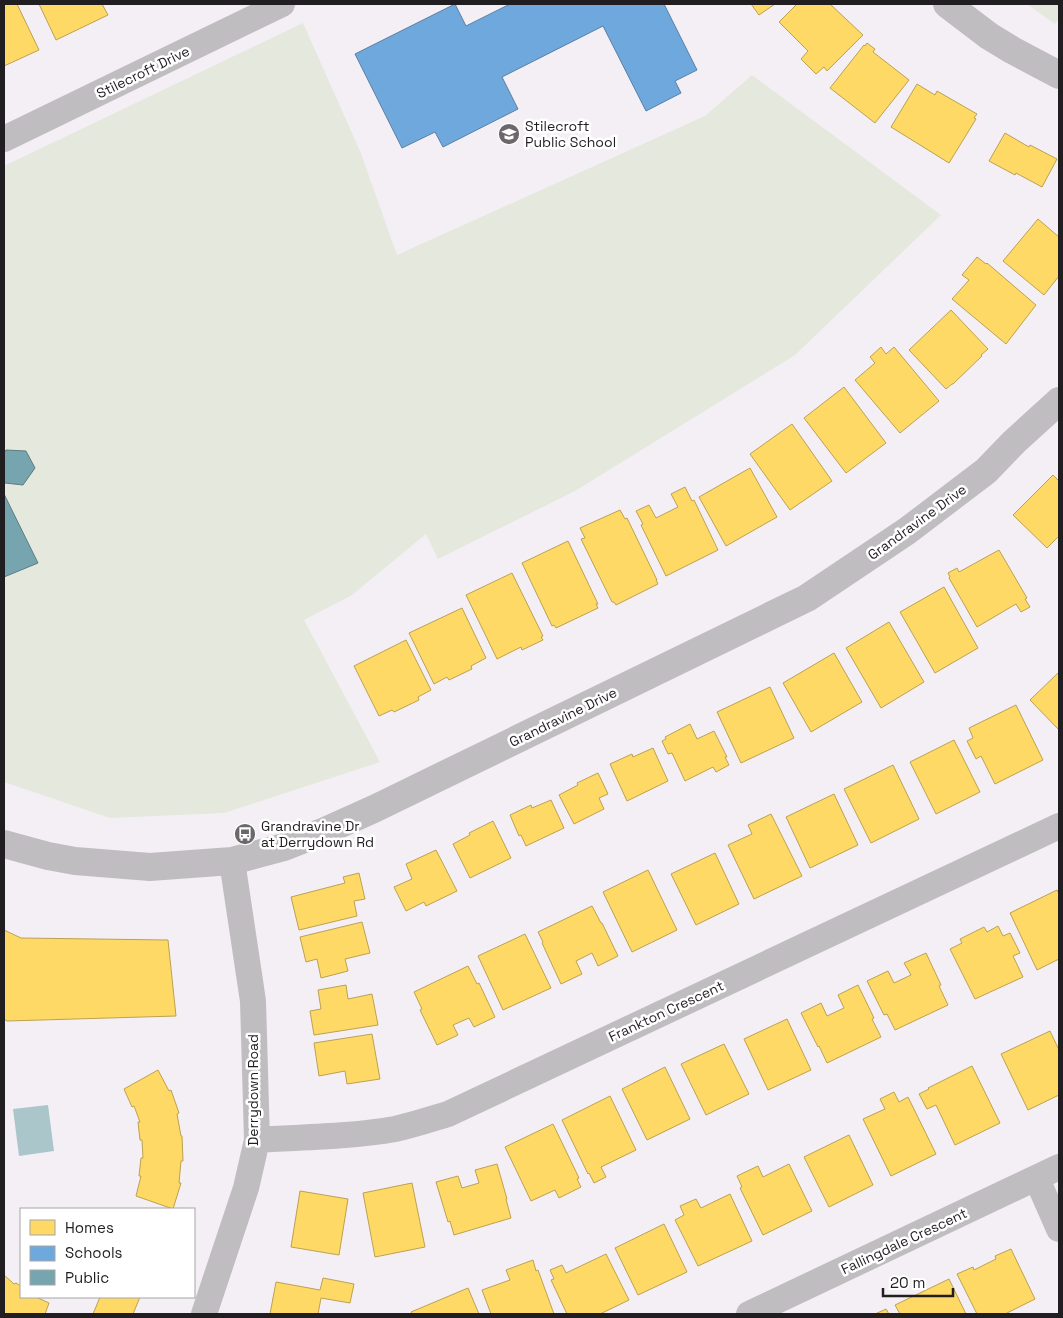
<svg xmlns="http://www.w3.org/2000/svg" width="1063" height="1318" font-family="'Space Grotesk',sans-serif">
<rect width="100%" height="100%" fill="#f4eff5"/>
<!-- green -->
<path fill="#e4e8dd" d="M 1027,4 L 1059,4 L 1059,18 L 1055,24 Z
M 303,23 L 360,151 L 397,255 L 705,116 L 752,75 L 941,215 L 795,355 L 575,491 L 438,559 L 426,534 L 352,595 L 304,620 L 380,762 L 224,813 L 110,818 L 4,782 L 4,166 Z"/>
<!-- water -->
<path fill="#aac6cb" d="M 48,1105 L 54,1151 L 19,1156 L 13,1109 Z"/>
<!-- homes -->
<path fill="#ffd966" stroke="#bca151" d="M 4,4 L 17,4 L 39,50 L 4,66 Z
M 39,4 L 102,4 L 108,15 L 56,40 Z
M 751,4 L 775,4 L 759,15 Z
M 797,4 L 830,4 L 863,35 L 827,71 L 824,67 L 816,74 L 801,59 L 808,51 L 779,22 Z
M 867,43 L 875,49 L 873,52 L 909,80 L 875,123 L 830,88 L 864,45 L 865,46 Z
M 917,84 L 935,95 L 937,91 L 977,114 L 974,118 L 976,119 L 949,163 L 891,127 Z
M 1005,133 L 1029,147 L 1030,145 L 1057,159 L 1042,187 L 1016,173 L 1015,175 L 989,161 Z
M 1038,219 L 1059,237 L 1059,276 L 1044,295 L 1003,261 Z
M 977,257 L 986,264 L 987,263 L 1036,305 L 1006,344 L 952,299 L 969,280 L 962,275 Z
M 951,310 L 988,349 L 981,355 L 982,356 L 953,384 L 952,384 L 946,389 L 909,350 Z
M 881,347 L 886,354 L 894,347 L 939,401 L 900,433 L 855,380 L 875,363 L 870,357 Z
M 844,387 L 886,443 L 846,473 L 804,418 Z
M 792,424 L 832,481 L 790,510 L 750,454 Z
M 750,468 L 777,517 L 726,546 L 699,497 Z
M 1053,475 L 1059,481 L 1059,536 L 1047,548 L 1013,515 Z
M 685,487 L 692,501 L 694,500 L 718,550 L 666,576 L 641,525 L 643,524 L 636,511 L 649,505 L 656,518 L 678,507 L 671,494 Z
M 620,510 L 625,519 L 627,518 L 657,580 L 656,580 L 658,584 L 616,605 L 614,602 L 612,602 L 581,539 L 585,538 L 580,528 Z
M 568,541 L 598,604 L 596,604 L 598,608 L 556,628 L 554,625 L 552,626 L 522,563 Z
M 999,550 L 1027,598 L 1025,599 L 1030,607 L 1021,612 L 1016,604 L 977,627 L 949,578 L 950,577 L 948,573 L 957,568 L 959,572 Z
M 512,573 L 543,636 L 541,637 L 543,640 L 522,650 L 521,647 L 497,659 L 466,595 Z
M 944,587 L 978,648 L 935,673 L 900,612 Z
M 462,608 L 486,658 L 471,666 L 472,669 L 449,680 L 447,677 L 434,684 L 409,633 Z
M 889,622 L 924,682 L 881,708 L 846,648 Z
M 406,640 L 431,690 L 418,697 L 419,700 L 394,712 L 392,710 L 379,716 L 354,666 Z
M 834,653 L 862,702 L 811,732 L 783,683 Z
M 1059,672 L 1059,730 L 1030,700 Z
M 770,687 L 794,738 L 741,763 L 717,712 Z
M 1016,705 L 1043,760 L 995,784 L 981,756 L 976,759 L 967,741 L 973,738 L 969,728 Z
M 690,724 L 697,739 L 714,731 L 727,757 L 725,757 L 729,765 L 716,772 L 713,767 L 685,781 L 672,753 L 668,754 L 662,741 L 666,739 L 665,737 Z
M 954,740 L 980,792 L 936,814 L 910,762 Z
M 653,748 L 668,781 L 627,801 L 610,764 L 632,754 L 633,757 Z
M 893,765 L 919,819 L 871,843 L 844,789 Z
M 598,773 L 608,794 L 599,798 L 604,809 L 574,824 L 559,795 L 578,785 L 577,783 Z
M 834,794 L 858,845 L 810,868 L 786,817 Z
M 551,800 L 564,828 L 526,846 L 521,835 L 519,836 L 510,815 L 531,805 L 532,808 Z
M 771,814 L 802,876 L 754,899 L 728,845 L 752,834 L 748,825 Z
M 493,821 L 511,858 L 470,878 L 453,844 L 470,835 L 469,833 Z
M 436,850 L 457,891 L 426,906 L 424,902 L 406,911 L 394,887 L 412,879 L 406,864 Z
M 715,853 L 739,904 L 696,925 L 671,874 Z
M 648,870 L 677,930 L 632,952 L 603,892 Z
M 359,873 L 365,899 L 354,901 L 357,916 L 299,930 L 291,897 L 345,883 L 343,877 Z
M 1057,890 L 1059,894 L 1059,959 L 1037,970 L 1010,913 Z
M 592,906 L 601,923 L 602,923 L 618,956 L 598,966 L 592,953 L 576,961 L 582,974 L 561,984 L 542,943 L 543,942 L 538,932 Z
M 362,922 L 370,953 L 345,959 L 348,971 L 321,978 L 317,959 L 306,962 L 300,937 Z
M 998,926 L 1003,936 L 1010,933 L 1020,953 L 1013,956 L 1023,977 L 975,999 L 950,949 L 962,943 L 960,939 L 984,927 L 987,932 Z
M 4,930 L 21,938 L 168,940 L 176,1016 L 7,1021 L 4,1019 Z
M 525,934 L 551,988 L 503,1010 L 478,956 Z
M 926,953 L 941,985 L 939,986 L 948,1005 L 895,1030 L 887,1014 L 884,1015 L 867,981 L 888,971 L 894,983 L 911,975 L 904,963 Z
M 468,966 L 477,984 L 479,983 L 495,1017 L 474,1027 L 469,1018 L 453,1025 L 458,1035 L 437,1045 L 420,1010 L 422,1009 L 414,992 Z
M 346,985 L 348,999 L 372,994 L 378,1025 L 314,1035 L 310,1011 L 321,1009 L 318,990 Z
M 858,985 L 874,1018 L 872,1019 L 881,1037 L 827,1063 L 819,1046 L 818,1047 L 801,1013 L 821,1003 L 827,1016 L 844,1008 L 838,995 Z
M 787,1019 L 811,1070 L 768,1090 L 744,1039 Z
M 1050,1031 L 1059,1050 L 1059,1095 L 1028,1110 L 1001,1054 Z
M 372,1034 L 380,1079 L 347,1084 L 345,1071 L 319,1076 L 314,1043 Z
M 724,1044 L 749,1094 L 706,1115 L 681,1064 Z
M 972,1066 L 1000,1123 L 955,1145 L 936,1105 L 927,1109 L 919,1094 L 929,1089 L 928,1088 Z
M 665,1067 L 690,1119 L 647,1140 L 622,1089 Z
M 158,1070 L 169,1091 L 171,1090 L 179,1113 L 177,1114 L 181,1136 L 182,1136 L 183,1161 L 181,1161 L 179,1183 L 181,1183 L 173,1209 L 136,1196 L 141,1176 L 139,1176 L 141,1158 L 143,1158 L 142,1140 L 140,1140 L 138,1122 L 140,1122 L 134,1106 L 132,1107 L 124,1089 Z
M 894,1092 L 899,1102 L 908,1097 L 936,1154 L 891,1176 L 863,1119 L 885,1109 L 880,1099 Z
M 610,1096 L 636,1150 L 601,1167 L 606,1177 L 594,1183 L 589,1173 L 588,1174 L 562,1120 Z
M 553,1124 L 579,1178 L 577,1179 L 581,1187 L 559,1198 L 555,1190 L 531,1201 L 505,1147 Z
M 849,1135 L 873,1185 L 829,1207 L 804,1157 Z
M 497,1164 L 507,1199 L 506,1199 L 511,1218 L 454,1235 L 450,1221 L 448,1222 L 436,1182 L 458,1176 L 462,1188 L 479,1183 L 475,1170 Z
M 789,1164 L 812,1211 L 763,1235 L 740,1188 L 742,1187 L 737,1176 L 758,1166 L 763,1177 Z
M 412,1183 L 425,1247 L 375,1257 L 363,1193 Z
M 300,1191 L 348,1199 L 339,1255 L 291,1247 Z
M 730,1194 L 752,1241 L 698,1266 L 675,1220 L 684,1215 L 680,1206 L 696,1199 L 701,1208 Z
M 664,1224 L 687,1272 L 638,1295 L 615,1248 Z
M 1011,1249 L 1035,1299 L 1005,1314 L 977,1314 L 957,1274 L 973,1267 L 974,1270 L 996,1259 L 995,1256 Z
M 606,1254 L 629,1300 L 600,1314 L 567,1314 L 551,1280 L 554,1279 L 550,1270 L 562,1265 L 566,1273 Z
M 533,1260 L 536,1271 L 538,1270 L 554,1314 L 491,1314 L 482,1290 L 510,1280 L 506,1270 Z
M 4,1275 L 14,1284 L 16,1283 L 21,1286 L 21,1297 L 36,1297 L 49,1303 L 45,1314 L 4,1314 Z
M 323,1278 L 354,1284 L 350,1303 L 321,1298 L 318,1314 L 270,1314 L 276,1282 L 320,1290 Z
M 949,1279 L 966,1314 L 900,1314 L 895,1305 Z
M 468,1288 L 479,1314 L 412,1314 L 411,1312 Z
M 100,1297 L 140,1297 L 133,1314 L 93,1314 Z
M 886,1309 L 889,1314 L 875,1314 Z"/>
<!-- schools -->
<path fill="#6fa8dc" stroke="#587fa4" d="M 455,4 L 466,26 L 510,4 L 664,4 L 697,70 L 675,81 L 681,93 L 646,111 L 603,26 L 502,77 L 518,109 L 443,147 L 435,132 L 402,148 L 355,54 Z"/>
<!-- public -->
<path fill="#76a5af" stroke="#5c7c84" d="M 6,450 L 26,451 L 35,468 L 23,485 L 5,483 L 4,481 L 4,453 Z
M 4,494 L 38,563 L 4,577 Z"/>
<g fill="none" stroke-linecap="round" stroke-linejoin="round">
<!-- minor -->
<path stroke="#c0bdc0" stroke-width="26" d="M 4,139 L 282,4
M 257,1140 C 303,1137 350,1137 395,1129 C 413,1125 431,1119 448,1114 L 1059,826
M 1037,1179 L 1059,1229
M 204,1314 L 246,1188 L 257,1140 L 253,1001 L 232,861
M 749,1314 L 1059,1167"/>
<!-- tertiary -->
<path stroke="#c0bdc0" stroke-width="28" d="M 947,4 L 989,36 L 1012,50 L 1059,75
M 4,844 L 48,856 L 75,861 L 150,867 L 232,861 L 284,847 L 325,831 L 376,808 L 807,598 L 907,531 L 986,471 L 1014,442 L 1059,401"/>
</g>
<!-- icons -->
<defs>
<g id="school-disc" transform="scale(1.125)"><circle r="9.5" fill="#6b676b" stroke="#fff"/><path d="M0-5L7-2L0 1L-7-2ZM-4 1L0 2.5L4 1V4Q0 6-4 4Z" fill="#fff"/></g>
<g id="bus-disc" transform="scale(1.125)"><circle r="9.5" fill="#6b676b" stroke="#fff"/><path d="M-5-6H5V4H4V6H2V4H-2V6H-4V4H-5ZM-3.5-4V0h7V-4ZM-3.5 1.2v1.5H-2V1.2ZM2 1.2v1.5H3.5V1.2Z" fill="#fff"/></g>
</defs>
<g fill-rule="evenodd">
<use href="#school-disc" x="509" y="134"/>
<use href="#bus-disc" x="245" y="834"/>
</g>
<g text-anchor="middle" stroke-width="5" stroke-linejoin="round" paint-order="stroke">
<!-- street labels -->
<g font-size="14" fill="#211e21" stroke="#fff">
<text transform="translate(143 72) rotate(-26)" y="5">Stilecroft Drive</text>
<text transform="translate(917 522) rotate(-36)" y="5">Grandravine Drive</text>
<text transform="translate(563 717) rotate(-26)" y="5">Grandravine Drive</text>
<text transform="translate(666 1011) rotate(-25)" y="5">Frankton Crescent</text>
<text transform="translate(253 1090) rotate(-90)" y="5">Derrydown Road</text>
<text transform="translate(904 1241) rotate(-25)" y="5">Fallingdale Crescent</text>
</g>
<!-- poi labels -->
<g font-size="14" fill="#211e21" stroke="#fff" text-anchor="start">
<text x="525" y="131">Stilecroft<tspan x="525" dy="16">Public School</tspan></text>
<text x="261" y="831">Grandravine Dr<tspan x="261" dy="16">at Derrydown Rd</tspan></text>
</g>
</g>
<!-- border -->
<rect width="1063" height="1318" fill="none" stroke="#211e21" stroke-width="10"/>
<!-- legend -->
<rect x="20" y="1208" width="175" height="90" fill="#ffffff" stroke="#a6a5a6"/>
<rect x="30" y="1220" width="25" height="15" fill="#ffd966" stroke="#a6a5a6"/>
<text x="65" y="1233" font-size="15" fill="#211e21">Homes</text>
<rect x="30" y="1246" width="25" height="15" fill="#6fa8dc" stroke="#a6a5a6"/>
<text x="65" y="1258" font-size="15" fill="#211e21">Schools</text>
<rect x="30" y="1270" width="25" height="15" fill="#76a5af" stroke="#a6a5a6"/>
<text x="65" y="1283" font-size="15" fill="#211e21">Public</text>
<!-- scale -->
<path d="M883 1288v8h70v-8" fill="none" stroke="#211e21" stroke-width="2.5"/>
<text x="890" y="1288" font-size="15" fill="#211e21" stroke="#ffffff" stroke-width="4" paint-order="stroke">20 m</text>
</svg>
